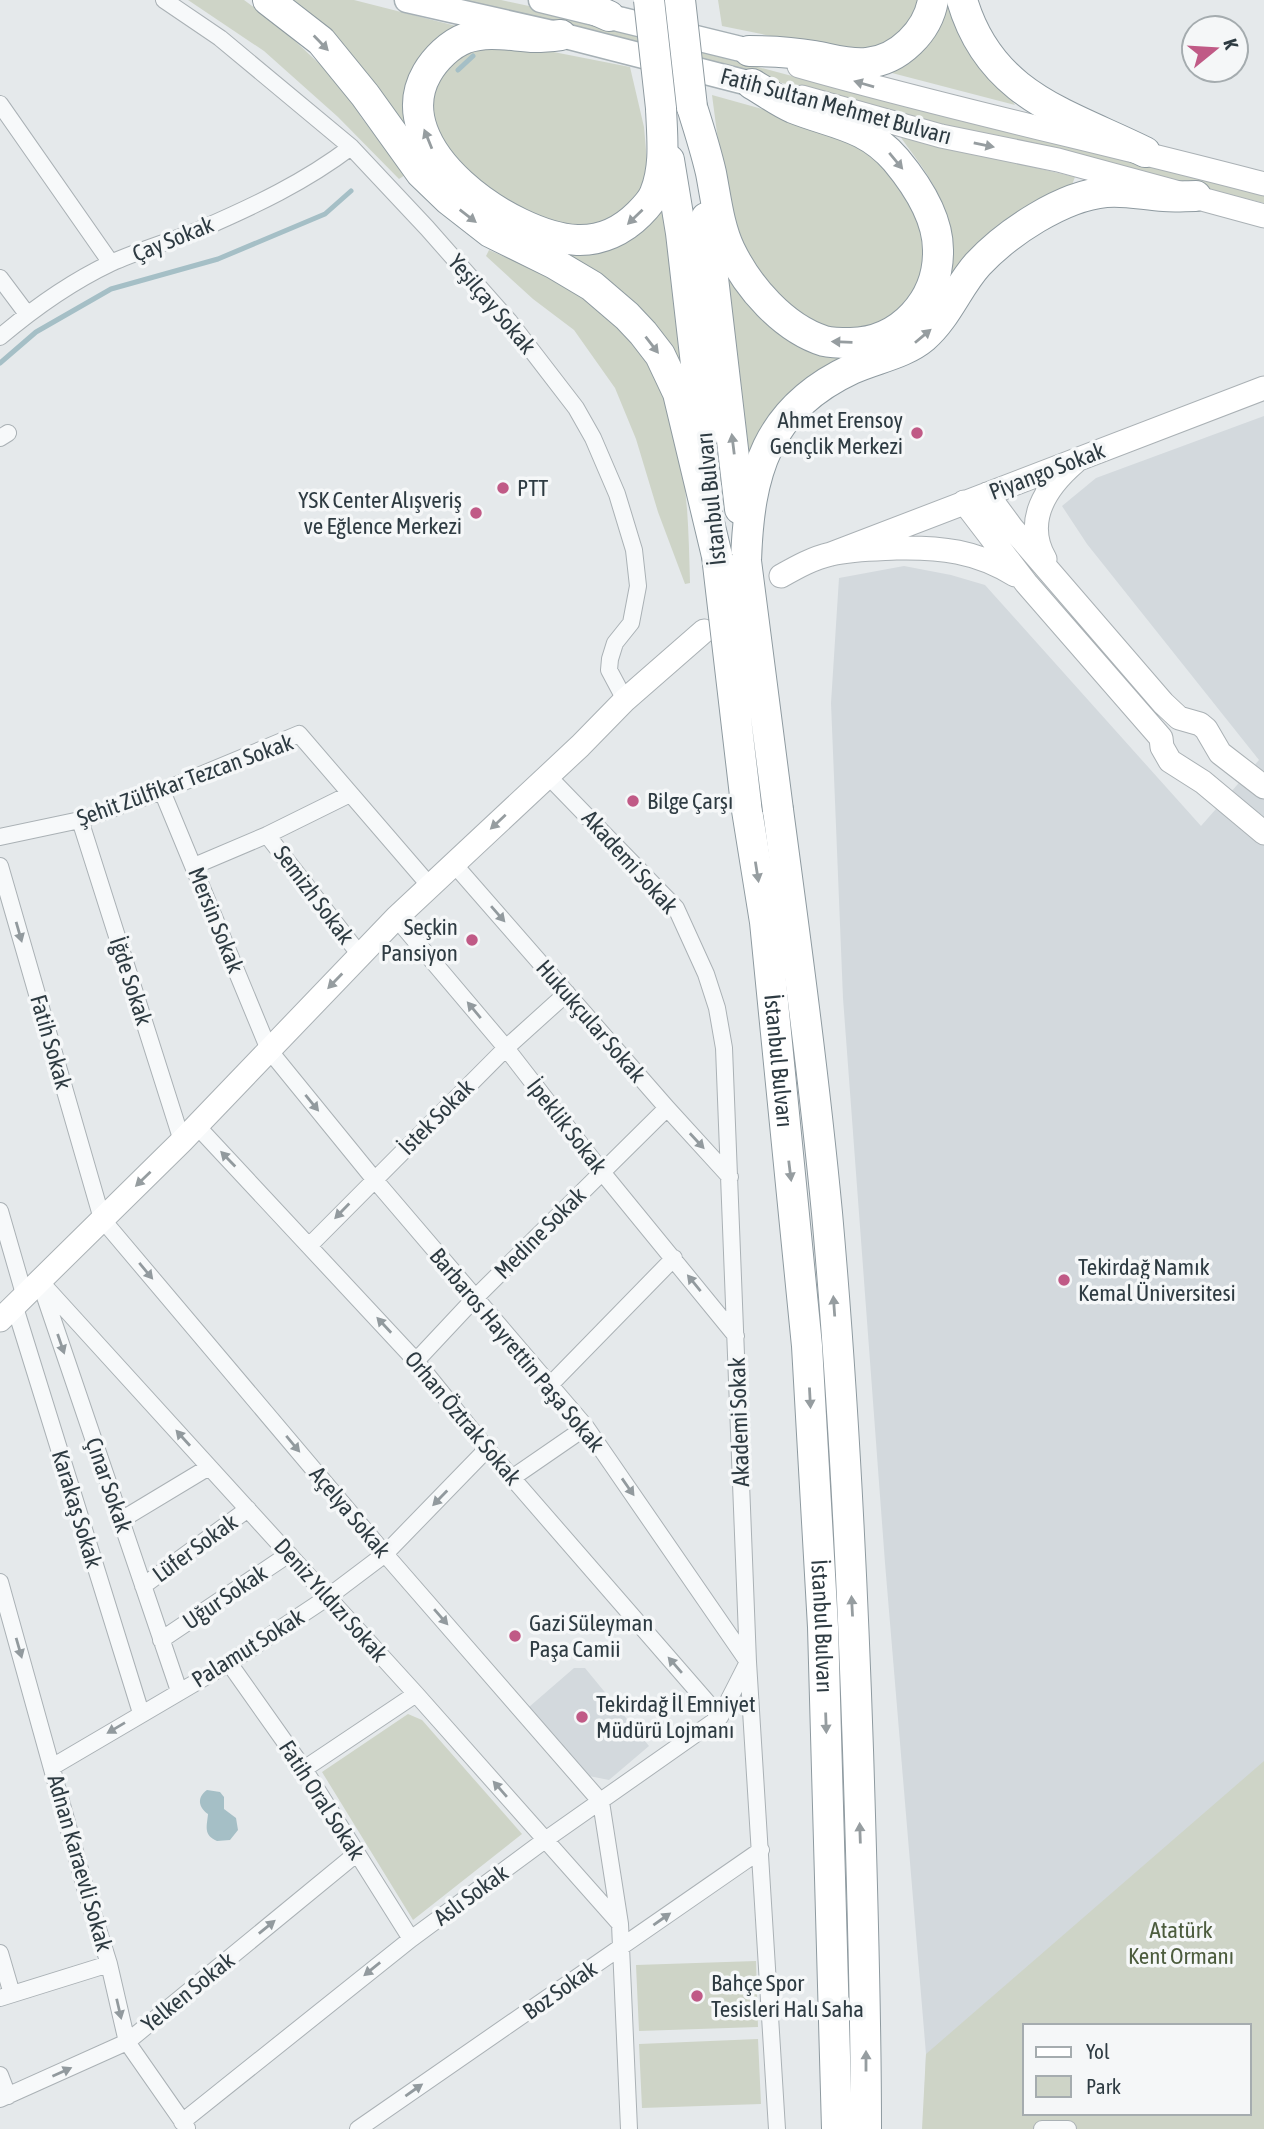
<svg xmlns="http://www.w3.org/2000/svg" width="1264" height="2129" font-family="'Asap Condensed',sans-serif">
<rect width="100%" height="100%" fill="#e5e9eb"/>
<!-- built -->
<path fill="#d3d9dd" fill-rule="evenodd" d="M 1264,416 L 1264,2129 L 923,2129 L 926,2054 L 885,1563 L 843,998 L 831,703 L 839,578 L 904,566 L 951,575 L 985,585 L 1201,826 L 1259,760 L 1087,544 L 1062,506 L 1096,478 ZM 1024,2026 L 1248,2026 L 1248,2113 L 1024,2113 Z
M 574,1668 L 585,1668 L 649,1746 L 609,1780 L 589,1776 L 529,1707 Z"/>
<!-- green -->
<path fill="#ced4c7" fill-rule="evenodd" d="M 188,0 L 244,0 L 277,24 L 344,87 L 361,117 L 405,175 L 399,179 L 338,117 L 264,51 Z
M 285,0 L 354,0 L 464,28 L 415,137 Z
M 462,0 L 501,0 L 529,6 L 923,111 L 1264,195 L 1264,203 L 921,119 Z
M 718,0 L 923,0 L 904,36 L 873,50 L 825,47 L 722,26 Z
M 943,0 L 952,0 L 1015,105 L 892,73 L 891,68 Z
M 513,44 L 630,67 L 644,127 L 648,173 L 639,200 L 625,218 L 571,231 L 511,204 L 460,169 L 433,127 L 429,90 L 464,48 Z
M 712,95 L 837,130 L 887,168 L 926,228 L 924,277 L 902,314 L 848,334 L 802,319 L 758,278 L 727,209 Z
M 899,135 L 1075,177 L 1070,190 L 947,293 C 947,273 949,252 948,232 C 947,195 919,163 899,135 Z
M 664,200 L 683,369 L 549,243 Z
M 489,250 C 515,262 549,272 572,287 C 684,359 687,463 690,583 L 685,584 L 658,512 L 636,439 L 615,388 L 574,330 L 533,299 L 486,256 Z
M 727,267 L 741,289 L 861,350 L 750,460 Z
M 408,1714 L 422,1720 L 522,1834 L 413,1920 L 322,1772 Z
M 1264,1761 L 1264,2129 L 922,2129 L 926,2054 ZM 1024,2026 L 1248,2026 L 1248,2113 L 1024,2113 Z
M 756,1961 L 758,2027 L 639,2031 L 636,1965 Z
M 758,2039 L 761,2104 L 642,2108 L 639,2044 Z"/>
<!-- water -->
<path fill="#a5bfc6" d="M 207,1790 L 220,1792 L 224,1797 L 224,1809 L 236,1818 L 238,1830 L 230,1840 L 217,1841 C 203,1835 207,1826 208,1814 C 198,1807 197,1797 207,1790 Z"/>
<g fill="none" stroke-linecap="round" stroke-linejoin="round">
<!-- stream -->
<path stroke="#a5bfc6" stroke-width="5" d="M 458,70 L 473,56
M 0,363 L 36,332 L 111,289 L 218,259 L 325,214 L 351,191"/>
<!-- street casing -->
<g stroke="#aab1b5" stroke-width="18">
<path id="street" d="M 164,0 L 220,38 L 351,147 L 427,228 L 509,321 L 576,408 L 593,438 L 617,494 L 634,550 L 638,586 L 631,623 L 615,643 L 610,659 L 609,670 L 625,700
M 0,104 L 111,263
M 0,278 L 27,314
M 0,337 C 33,309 71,282 111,263 C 140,250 172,241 201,229 C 254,206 305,182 351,147
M 0,438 L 8,433
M 548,776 L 676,908 L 706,974 L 717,1008 L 724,1048 L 748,1662 L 777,2129
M 162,791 L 269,1050 L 374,1179 L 586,1427 L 748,1662 L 720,1717 L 545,1840 L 411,1939 L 182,2122
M 80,820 L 182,1141
M 267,835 L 360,955
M 0,837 L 80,820 L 162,791 L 299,734 L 430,886
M 453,863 L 667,1108 L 730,1177
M 0,866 L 102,1219 L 385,1554 L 601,1802
M 194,866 L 267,835 L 350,794
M 396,918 L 506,1048 L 602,1172 L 736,1336
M 197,1126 L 416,1361 L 487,1449 L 720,1717
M 0,1211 L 24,1294
M 310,1245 L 506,1048 L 567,993
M 39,1280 L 416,1694 L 620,1924
M 41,1285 L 179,1691
M 14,1304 L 141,1713
M 416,1361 L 475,1298 L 667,1108
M 550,1385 L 674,1258
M 512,1478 L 586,1427
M 121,1520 L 209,1467
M 0,1582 L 86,1891 L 109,1964 L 127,2042 L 187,2128
M 143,1586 L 248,1509
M 161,1640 L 289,1554
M 229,1663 L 304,1769 L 411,1939
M 52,1767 L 229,1663 L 328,1597 L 385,1554 L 487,1449
M 304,1769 L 416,1694
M 601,1802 L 620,1924 L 629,2129
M 0,1953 L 12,1994
M 0,1998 L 109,1964
M 0,2075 L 8,2096
M 0,2099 L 127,2042 L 356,1854
M 358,2129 L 761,1850
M 1042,2129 L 1068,2129"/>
</g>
<!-- secondary casing -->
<g stroke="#aab1b5" stroke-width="25">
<path id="secondary" d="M 799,66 C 953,110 1109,143 1264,184
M 802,97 L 941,136 L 1058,160 L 1264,216
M 987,494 L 1012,528 L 1163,703 L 1179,718 L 1200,724 L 1206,729 L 1220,753 L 1264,787
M 964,502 L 1026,583 L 1161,738 L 1162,747 L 1170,761 L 1203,782 L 1264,833
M 831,554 L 1264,388
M 1045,559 C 1023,521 1046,487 1075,462
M 781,576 C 797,567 813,558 831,554 C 852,549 874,549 896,548 C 940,547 977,551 1015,575
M 0,1320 L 182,1141 L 396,918 L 580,746 L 625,700 L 704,631"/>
</g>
<!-- primary casing -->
<g stroke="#a6b0b5" stroke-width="27">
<path id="primary" d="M 407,0 L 561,35 L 752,84
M 541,0 L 749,51"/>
</g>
<!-- highway casing -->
<g stroke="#8e9aa0" stroke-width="32">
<g id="highway">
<path d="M 268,0 L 321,41 L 365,95 L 421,173 L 449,200 L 490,232 L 555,264 L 592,286 L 627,316 L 643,333 L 660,355 L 678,393 L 717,556"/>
<path d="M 573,0 L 609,16"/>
<path d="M 962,0 C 990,96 1066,113 1145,152"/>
<path d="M 561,35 C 553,36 543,37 535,37 C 511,36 489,30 466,38 C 450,44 435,59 427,73 C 383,149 512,237 577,240 C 601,241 623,230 639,214 C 645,208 652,201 655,193 C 666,166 662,136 661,108"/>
<path d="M 749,51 C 771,51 792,52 814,56 C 831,59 850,65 867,63 C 899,60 928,31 933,0"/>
<path d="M 692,107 C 699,129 706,151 711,173 C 716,199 719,227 730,250 C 748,287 783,328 824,341 C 832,343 842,343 850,343 C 901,342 939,300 938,250 C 938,217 916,184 896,160 C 866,125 833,124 793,108 C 779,102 766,92 752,84"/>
<path d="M 669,160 L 681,233 L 704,434"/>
<path d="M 706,218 L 740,509"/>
<path d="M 746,561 C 749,473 766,409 852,369 C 876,358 904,354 924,337 C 947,317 958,286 978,264 C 1007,233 1062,196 1106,192 C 1125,190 1145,195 1164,196 C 1174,197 1185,196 1196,196"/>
<path id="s1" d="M 746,804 L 765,922 L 807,1346 L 823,1627 L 837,2129"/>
<path d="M 778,810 C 796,944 814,1078 827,1213 C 843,1391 852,1571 858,1750 C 862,1876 866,2003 866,2129"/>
</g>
</g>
<!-- street -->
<use href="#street" stroke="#f7f9fa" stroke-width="16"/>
<!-- secondary -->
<use href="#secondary" stroke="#fff" stroke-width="23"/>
<!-- primary -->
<use href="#primary" stroke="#fff" stroke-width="24"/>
<!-- highway -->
<use href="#highway" stroke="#fff" stroke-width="30"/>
<!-- highway-bridge casing -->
<g stroke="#8e9aa0" stroke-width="32" stroke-linecap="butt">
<path id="highway-bridge" d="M 649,0 L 661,108
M 680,0 L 692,107
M 717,556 L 746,804
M 746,561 L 778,810"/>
</g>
<!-- highway-bridge -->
<use href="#highway-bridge" stroke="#fff" stroke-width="30"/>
</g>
<!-- one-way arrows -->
<defs><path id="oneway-solid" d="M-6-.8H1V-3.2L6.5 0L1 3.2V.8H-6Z" transform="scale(1.75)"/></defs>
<g fill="#969da0">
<use href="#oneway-solid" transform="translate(321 43) rotate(46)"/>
<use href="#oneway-solid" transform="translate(864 84) rotate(-164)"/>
<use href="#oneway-solid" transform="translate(428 139) rotate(-112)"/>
<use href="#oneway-solid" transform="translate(984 145) rotate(12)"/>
<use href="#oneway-solid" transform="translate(896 161) rotate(50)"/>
<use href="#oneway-solid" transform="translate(468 216) rotate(38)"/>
<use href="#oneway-solid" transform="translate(635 217) rotate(136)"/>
<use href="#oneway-solid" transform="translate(923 336) rotate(-40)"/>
<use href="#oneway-solid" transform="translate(842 342) rotate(-178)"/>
<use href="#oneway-solid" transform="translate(652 345) rotate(52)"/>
<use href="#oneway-solid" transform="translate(733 444) rotate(-97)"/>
<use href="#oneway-solid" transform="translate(498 822) rotate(137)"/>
<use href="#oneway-solid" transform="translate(757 872) rotate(81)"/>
<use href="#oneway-solid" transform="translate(335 981) rotate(134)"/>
<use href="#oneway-solid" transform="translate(790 1171) rotate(83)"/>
<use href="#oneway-solid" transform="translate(143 1179) rotate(136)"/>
<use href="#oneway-solid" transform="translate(834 1306) rotate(-94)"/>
<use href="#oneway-solid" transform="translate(810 1398) rotate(87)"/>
<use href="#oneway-solid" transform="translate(852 1606) rotate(-93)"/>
<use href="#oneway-solid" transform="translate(826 1723) rotate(88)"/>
<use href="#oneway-solid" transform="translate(860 1833) rotate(-92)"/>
<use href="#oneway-solid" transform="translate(866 2061) rotate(-90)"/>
</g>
<g fill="#929a9e">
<use href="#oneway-solid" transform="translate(498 914) rotate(49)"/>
<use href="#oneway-solid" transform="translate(19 932) rotate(74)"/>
<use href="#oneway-solid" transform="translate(474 1010) rotate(-130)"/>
<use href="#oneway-solid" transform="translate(312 1103) rotate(51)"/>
<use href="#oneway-solid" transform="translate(697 1141) rotate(47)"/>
<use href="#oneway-solid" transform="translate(228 1159) rotate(-134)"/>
<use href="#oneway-solid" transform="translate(342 1211) rotate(134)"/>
<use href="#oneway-solid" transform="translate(146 1271) rotate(50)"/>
<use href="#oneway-solid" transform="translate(694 1283) rotate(-129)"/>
<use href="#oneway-solid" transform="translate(384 1325) rotate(-133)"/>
<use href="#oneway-solid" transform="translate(61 1344) rotate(71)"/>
<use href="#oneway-solid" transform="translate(183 1438) rotate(-132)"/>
<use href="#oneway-solid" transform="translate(293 1444) rotate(50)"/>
<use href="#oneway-solid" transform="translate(628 1487) rotate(55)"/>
<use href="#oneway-solid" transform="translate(440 1498) rotate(134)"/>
<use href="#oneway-solid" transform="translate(441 1617) rotate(49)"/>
<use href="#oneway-solid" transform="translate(19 1648) rotate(74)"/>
<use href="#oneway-solid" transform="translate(675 1665) rotate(-131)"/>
<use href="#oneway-solid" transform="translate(116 1728) rotate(149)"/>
<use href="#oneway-solid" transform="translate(500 1789) rotate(-131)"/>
<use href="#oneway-solid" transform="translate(662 1919) rotate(-35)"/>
<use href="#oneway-solid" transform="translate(267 1927) rotate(-39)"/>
<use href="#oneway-solid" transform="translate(372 1969) rotate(141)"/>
<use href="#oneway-solid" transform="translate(119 2009) rotate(77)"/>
<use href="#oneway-solid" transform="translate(62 2072) rotate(-24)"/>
<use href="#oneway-solid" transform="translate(414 2090) rotate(-35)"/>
</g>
<!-- markers -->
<g fill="#c05a86" stroke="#f5f7f8" stroke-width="2.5">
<circle cx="917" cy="433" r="7"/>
<circle cx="503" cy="488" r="7"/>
<circle cx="476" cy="513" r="7"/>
<circle cx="633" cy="801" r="7"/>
<circle cx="472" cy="940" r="7"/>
<circle cx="1064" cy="1280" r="7"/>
<circle cx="515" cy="1636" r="7"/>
<circle cx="582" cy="1717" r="7"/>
<circle cx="697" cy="1996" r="7"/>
</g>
<g text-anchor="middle" stroke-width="7" stroke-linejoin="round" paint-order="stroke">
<!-- street labels -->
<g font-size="23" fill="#2e3b42" stroke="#f5f7f8">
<text transform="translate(836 106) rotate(15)" y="8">Fatih Sultan Mehmet Bulvarı</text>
<text transform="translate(173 239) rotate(-22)" y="8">Çay Sokak</text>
<text transform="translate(492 304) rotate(50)" y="8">Yeşilçay Sokak</text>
<text transform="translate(1047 471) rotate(-21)" y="8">Piyango Sokak</text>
<text transform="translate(711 499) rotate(-96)" y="8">İstanbul Bulvarı</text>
<text transform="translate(185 780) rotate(-20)" y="8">Şehit Zülfikar Tezcan Sokak</text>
<text transform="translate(630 862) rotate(48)" y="8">Akademi Sokak</text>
<text transform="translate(314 895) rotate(53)" y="8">Semizh Sokak</text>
<text transform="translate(216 920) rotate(68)" y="8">Mersin Sokak</text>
<text transform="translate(131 981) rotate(72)" y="8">İğde Sokak</text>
<text transform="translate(591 1021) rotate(49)" y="8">Hukukçular Sokak</text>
<text transform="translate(51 1042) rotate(74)" y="8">Fatih Sokak</text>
<text dy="8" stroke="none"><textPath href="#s1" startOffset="259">İstanbul Bulvarı</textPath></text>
<text transform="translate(436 1117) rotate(-45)" y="8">İstek Sokak</text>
<text transform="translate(567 1126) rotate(52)" y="8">İpeklik Sokak</text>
<text transform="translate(540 1233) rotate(-45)" y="8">Medine Sokak</text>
<text transform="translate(517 1350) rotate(50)" y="8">Barbaros Hayrettin Paşa Sokak</text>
<text transform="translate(463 1418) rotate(50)" y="8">Orhan Öztrak Sokak</text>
<text transform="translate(739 1422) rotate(-92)" y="8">Akademi Sokak</text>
<text transform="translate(109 1485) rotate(71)" y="8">Çınar Sokak</text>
<text transform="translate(77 1509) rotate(73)" y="8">Karakaş Sokak</text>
<text transform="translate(350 1512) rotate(50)" y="8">Açelya Sokak</text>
<text transform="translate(195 1548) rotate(-36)" y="8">Lüfer Sokak</text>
<text transform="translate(225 1597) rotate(-34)" y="8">Uğur Sokak</text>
<text transform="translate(331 1600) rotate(48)" y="8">Deniz Yıldızı Sokak</text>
<text dy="8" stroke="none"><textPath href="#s1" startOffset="826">İstanbul Bulvarı</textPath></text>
<text transform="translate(248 1648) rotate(-32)" y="8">Palamut Sokak</text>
<text transform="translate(322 1800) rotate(57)" y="8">Fatih Oral Sokak</text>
<text transform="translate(80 1863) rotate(74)" y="8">Adnan Karaevli Sokak</text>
<text transform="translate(471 1895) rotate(-36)" y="8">Aslı Sokak</text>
<text transform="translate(560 1990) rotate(-35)" y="8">Boz Sokak</text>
<text transform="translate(188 1992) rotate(-39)" y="8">Yelken Sokak</text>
</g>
<!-- poi labels -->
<g font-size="23" fill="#2e3b42" stroke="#f5f7f8" text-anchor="start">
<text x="903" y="428" text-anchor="end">Ahmet Erensoy<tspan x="903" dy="26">Gençlik Merkezi</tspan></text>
<text x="517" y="496">PTT</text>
<text x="462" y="508" text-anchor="end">YSK Center Alışveriş<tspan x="462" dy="26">ve Eğlence Merkezi</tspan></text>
<text x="647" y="809">Bilge Çarşı</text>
<text x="458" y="935" text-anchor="end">Seçkin<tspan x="458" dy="26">Pansiyon</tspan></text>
<text x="1078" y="1275">Tekirdağ Namık<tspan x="1078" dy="26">Kemal Üniversitesi</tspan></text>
<text x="529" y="1631">Gazi Süleyman<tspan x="529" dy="26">Paşa Camii</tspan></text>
<text x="596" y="1712">Tekirdağ İl Emniyet<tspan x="596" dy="26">Müdürü Lojmanı</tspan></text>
<text x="711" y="1991">Bahçe Spor<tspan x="711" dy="26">Tesisleri Halı Saha</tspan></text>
</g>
<!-- park labels -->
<g font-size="23" fill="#4c5c3d" stroke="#f5f7f8">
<text x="1181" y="1938">Atatürk<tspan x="1181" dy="26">Kent Ormanı</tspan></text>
</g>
</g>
<!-- legend -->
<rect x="1023" y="2024" width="228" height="91" fill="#f5f7f8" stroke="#a5acaf" stroke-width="2"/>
<rect x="1036" y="2047" width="35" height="10" fill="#ffffff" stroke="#a5acaf" stroke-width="2"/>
<text x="1086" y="2059" font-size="21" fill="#2e3b42">Yol</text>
<rect x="1036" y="2076" width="35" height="21" fill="#ced4c7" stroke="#a5acaf" stroke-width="2"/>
<text x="1086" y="2094" font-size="21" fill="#2e3b42">Park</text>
<!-- north arrow -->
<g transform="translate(1215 49) rotate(72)"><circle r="33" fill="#f5f7f8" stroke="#a5acaf" stroke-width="2"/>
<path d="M0-5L12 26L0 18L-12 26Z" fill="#c05a86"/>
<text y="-10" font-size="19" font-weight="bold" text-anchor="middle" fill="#2e3b42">K</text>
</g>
</svg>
